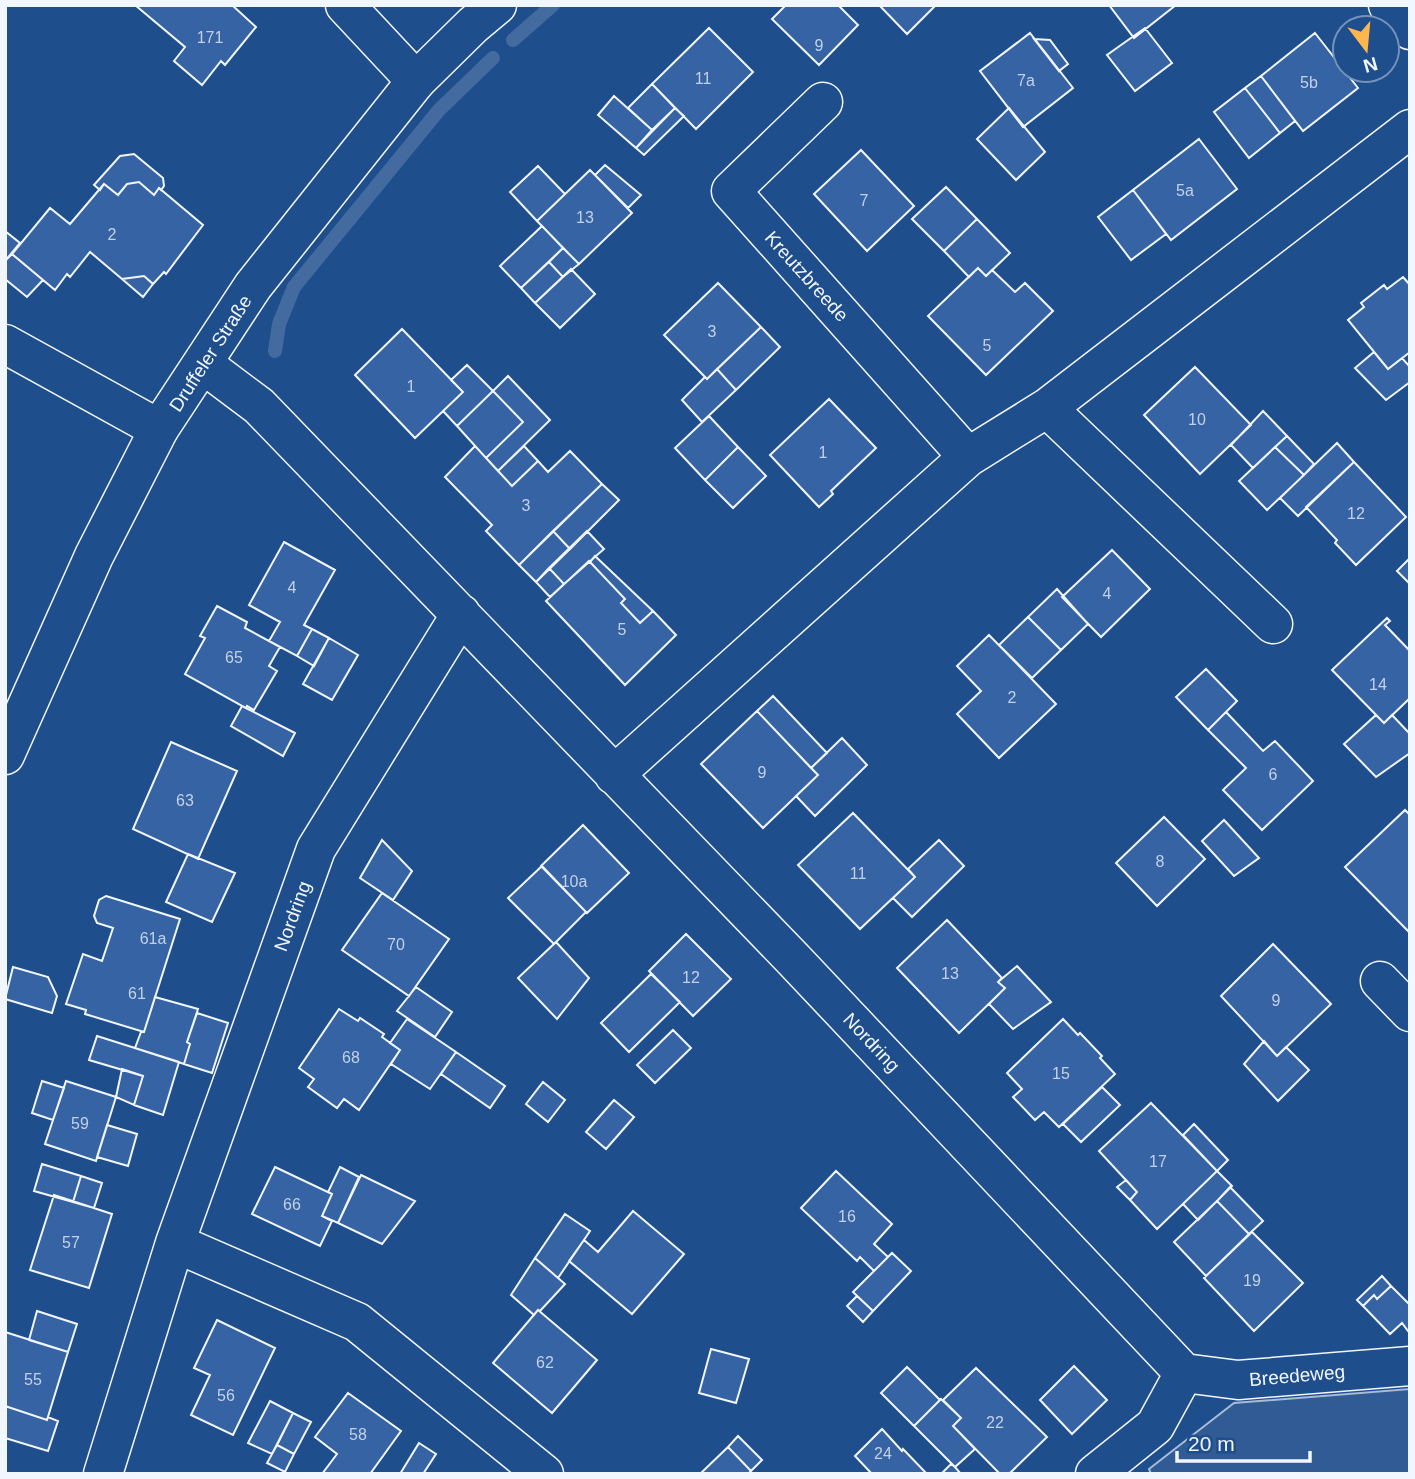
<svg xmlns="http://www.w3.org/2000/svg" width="1415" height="1479" font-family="Arial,sans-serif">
<rect width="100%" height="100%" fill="#1f4e8c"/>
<!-- built -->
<path fill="#305b95" stroke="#a8bbd7" stroke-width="2" d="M 1410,1389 L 1410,1474 L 1151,1474 L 1149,1469 L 1234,1403 Z"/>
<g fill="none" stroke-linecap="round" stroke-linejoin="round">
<!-- stream -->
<path stroke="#446ba0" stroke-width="14" d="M 513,40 L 553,5
M 275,351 L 279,324 L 294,287 L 439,110 L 493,58"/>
</g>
<!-- building -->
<path fill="#3563a3" stroke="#f2f6ff" stroke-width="2" d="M 135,5 L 232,5 L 256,27 L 225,65 L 221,61 L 202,85 L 174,61 L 185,47 Z
M 786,5 L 838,5 L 858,25 L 819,65 L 772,19 Z
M 879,5 L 936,5 L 907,34 Z
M 1109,5 L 1176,5 L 1134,38 Z
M 709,28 L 753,72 L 696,129 L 652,84 Z
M 1145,28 L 1172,63 L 1135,91 L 1107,55 Z
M 1030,33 L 1073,88 L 1023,127 L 980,71 Z
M 1315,33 L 1358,88 L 1303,131 L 1261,76 Z
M 1034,39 L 1050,40 L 1068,64 L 1059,71 Z
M 1261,76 L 1295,121 L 1280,133 L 1245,88 Z
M 652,84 L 675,108 L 652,130 L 628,108 Z
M 1245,88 L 1280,133 L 1249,158 L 1214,112 Z
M 614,96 L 652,130 L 636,148 L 598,115 Z
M 675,108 L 684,116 L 644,155 L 636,148 Z
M 1009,108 L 1045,152 L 1016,180 L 977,139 Z
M 1199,139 L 1237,189 L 1171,240 L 1133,190 Z
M 861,150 L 914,206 L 867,251 L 814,194 Z
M 134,154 L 163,178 L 164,186 L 161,190 L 159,188 L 154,195 L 139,182 L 127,184 L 118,195 L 104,184 L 100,190 L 94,185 L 120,156 Z
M 605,165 L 641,195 L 628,208 L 595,175 Z
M 538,166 L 565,194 L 537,221 L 510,192 Z
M 590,170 L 632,213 L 579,264 L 537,221 Z
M 139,182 L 154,195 L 159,188 L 203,225 L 166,274 L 164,272 L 153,284 L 144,276 L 122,279 L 90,252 L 70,277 L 67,274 L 55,290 L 12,254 L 50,208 L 70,224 L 104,184 L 118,195 L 127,184 Z
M 946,187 L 977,219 L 944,251 L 912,219 Z
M 1133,190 L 1166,234 L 1131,260 L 1098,217 Z
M 977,219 L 1010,253 L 986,276 L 978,268 L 969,277 L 944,251 Z
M 542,226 L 563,248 L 521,288 L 500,266 Z
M 5,231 L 20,243 L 5,261 Z
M 563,248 L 579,264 L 563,277 L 549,262 Z
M 12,254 L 43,280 L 27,297 L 5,279 L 5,261 Z
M 549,262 L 563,277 L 535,303 L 521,288 Z
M 978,268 L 986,276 L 992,270 L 1015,292 L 1025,283 L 1053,311 L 986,375 L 928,316 Z
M 571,269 L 595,294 L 560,328 L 535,303 Z
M 144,276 L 153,284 L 143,297 L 122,279 Z
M 1403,277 L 1410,285 L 1410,352 L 1388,369 L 1348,320 L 1364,307 L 1361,303 L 1384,285 L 1387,289 Z
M 718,283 L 761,327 L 707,379 L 664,335 Z
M 761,327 L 780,347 L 736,390 L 717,369 Z
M 402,329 L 463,392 L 415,438 L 355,375 Z
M 1374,352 L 1388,369 L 1402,358 L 1410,367 L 1410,382 L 1386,400 L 1355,368 Z
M 467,365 L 493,391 L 457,426 L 443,411 L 463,392 L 451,380 Z
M 1195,367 L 1251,425 L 1200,474 L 1144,415 Z
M 717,369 L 736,390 L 702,422 L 682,400 L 705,377 L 707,379 Z
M 508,376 L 550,420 L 498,471 L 486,458 L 523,422 L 493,391 Z
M 493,391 L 523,422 L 486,458 L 457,426 Z
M 829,399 L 876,448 L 831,491 L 833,494 L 819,507 L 770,455 Z
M 1263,411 L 1287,436 L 1253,468 L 1231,445 Z
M 709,416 L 738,447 L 705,480 L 675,448 Z
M 1287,436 L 1314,464 L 1304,475 L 1275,447 Z
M 1337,443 L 1354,462 L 1298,516 L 1280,498 Z
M 475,446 L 512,486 L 538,461 L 548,472 L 570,451 L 602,484 L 519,565 L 486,531 L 492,525 L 445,477 Z
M 524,446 L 538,461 L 512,486 L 498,471 Z
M 738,447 L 766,476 L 733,508 L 705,480 Z
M 1275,447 L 1304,475 L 1267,510 L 1239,481 Z
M 1354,462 L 1406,517 L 1356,565 L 1335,543 L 1337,540 L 1306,507 Z
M 602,484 L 619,500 L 570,549 L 553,531 Z
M 553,531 L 570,549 L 536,582 L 519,565 Z
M 587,531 L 604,549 L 564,584 L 549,568 Z
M 284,542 L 335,570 L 304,625 L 312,629 L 297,656 L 269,641 L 280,622 L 249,605 Z
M 1112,550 L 1150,589 L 1101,637 L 1062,597 Z
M 595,556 L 653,611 L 640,623 L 621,603 L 625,599 L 590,562 Z
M 1410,558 L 1410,584 L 1397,571 Z
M 589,561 L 625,599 L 621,603 L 640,623 L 653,611 L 676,635 L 625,685 L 546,601 Z
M 549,568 L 564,584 L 550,597 L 536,582 Z
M 1057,589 L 1088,624 L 1061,650 L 1028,617 Z
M 217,606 L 247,622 L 245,628 L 280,647 L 269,666 L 277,671 L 254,710 L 247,706 L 246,708 L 185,674 L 205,638 L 200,636 Z
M 1028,617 L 1061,650 L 1032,678 L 999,645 Z
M 1387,618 L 1390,621 L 1385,625 L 1410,651 L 1410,698 L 1384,723 L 1332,670 Z
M 312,629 L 329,638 L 314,666 L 297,656 Z
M 989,635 L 1056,704 L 999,758 L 957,714 L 981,691 L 957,666 Z
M 329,638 L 358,655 L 332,700 L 303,684 Z
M 1206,669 L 1237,701 L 1208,730 L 1176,697 Z
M 773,696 L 827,753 L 811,768 L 757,711 Z
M 242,706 L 295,733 L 283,756 L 231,726 Z
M 757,711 L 818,775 L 763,828 L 701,764 Z
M 1226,712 L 1263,751 L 1275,741 L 1313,781 L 1262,830 L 1223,790 L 1246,768 L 1208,730 Z
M 1376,715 L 1384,723 L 1392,715 L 1410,734 L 1410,753 L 1376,777 L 1344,744 Z
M 842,738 L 867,765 L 815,816 L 796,796 L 818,775 L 811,768 Z
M 171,742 L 237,771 L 198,859 L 133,829 Z
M 1405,810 L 1410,815 L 1410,929 L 1408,931 L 1345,867 Z
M 853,813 L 915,877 L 860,929 L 798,865 Z
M 1164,817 L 1205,859 L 1157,906 L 1116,863 Z
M 1224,820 L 1259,858 L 1234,876 L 1202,841 Z
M 583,825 L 629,873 L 587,913 L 541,866 Z
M 382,840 L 412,871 L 393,900 L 360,878 Z
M 939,840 L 964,866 L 912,917 L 893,898 L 915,877 L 908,869 Z
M 188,854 L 235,873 L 212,922 L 166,902 Z
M 542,866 L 586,912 L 554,944 L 508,898 Z
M 382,893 L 449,939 L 409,996 L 342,950 Z
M 106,896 L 180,919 L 144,1032 L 85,1014 L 86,1010 L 66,1004 L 83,954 L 102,961 L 113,928 L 97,923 L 94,916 L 99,900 Z
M 947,920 L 1002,978 L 998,982 L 1005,988 L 959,1033 L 897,968 Z
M 686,934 L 731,979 L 693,1016 L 649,971 Z
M 556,942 L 589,978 L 557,1019 L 518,978 Z
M 1273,944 L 1331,1004 L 1277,1056 L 1221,996 Z
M 1017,966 L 1051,1002 L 1013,1029 L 989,1004 L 1005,988 L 998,982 Z
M 13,967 L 48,977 L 57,996 L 52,1013 L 5,999 Z
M 651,974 L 680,1002 L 629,1052 L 601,1023 Z
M 416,987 L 452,1012 L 435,1037 L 397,1011 Z
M 155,997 L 198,1009 L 187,1042 L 190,1044 L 184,1064 L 135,1048 L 141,1032 L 144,1032 Z
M 339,1009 L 358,1021 L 360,1018 L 384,1034 L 382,1037 L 400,1050 L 359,1110 L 344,1099 L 337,1108 L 308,1087 L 314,1079 L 299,1068 Z
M 197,1013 L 228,1023 L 212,1073 L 184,1064 L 190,1044 L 187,1042 Z
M 407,1019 L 456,1052 L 430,1089 L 391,1064 L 400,1050 L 390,1043 Z
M 1063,1019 L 1078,1035 L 1080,1033 L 1102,1056 L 1100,1058 L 1115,1074 L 1059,1127 L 1044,1112 L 1035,1120 L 1013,1097 L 1022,1089 L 1007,1073 Z
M 673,1030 L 691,1048 L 655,1083 L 637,1065 Z
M 97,1036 L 179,1062 L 163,1115 L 134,1105 L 143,1076 L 89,1060 Z
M 1264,1041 L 1277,1056 L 1286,1047 L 1309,1070 L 1278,1101 L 1244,1064 Z
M 456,1052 L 505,1086 L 490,1108 L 441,1074 Z
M 122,1069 L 143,1076 L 134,1105 L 116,1097 Z
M 42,1081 L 64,1088 L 53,1120 L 32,1113 Z
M 66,1081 L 116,1097 L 96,1161 L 45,1144 Z
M 543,1082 L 565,1100 L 548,1122 L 526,1104 Z
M 1102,1087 L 1120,1105 L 1081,1142 L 1063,1124 Z
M 614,1100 L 634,1117 L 606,1149 L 586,1132 Z
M 1151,1103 L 1217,1171 L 1157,1229 L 1130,1200 L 1137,1192 L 1099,1151 Z
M 1194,1124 L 1228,1160 L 1217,1171 L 1183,1135 Z
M 107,1125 L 137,1134 L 128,1166 L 97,1157 Z
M 42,1164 L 81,1176 L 73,1202 L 34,1191 Z
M 275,1167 L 332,1194 L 322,1216 L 332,1221 L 320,1246 L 252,1214 Z
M 340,1167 L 359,1177 L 338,1223 L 322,1216 L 332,1194 L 328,1192 Z
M 836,1171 L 892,1224 L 874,1244 L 888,1257 L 874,1271 L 860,1257 L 857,1261 L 801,1208 Z
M 1217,1171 L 1232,1186 L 1198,1220 L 1183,1204 Z
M 361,1175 L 415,1201 L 382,1244 L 338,1223 Z
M 81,1176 L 102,1183 L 94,1208 L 73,1202 Z
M 1126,1180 L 1137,1192 L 1130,1200 L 1117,1187 Z
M 1230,1187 L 1263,1221 L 1249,1234 L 1217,1201 Z
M 54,1195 L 112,1214 L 89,1288 L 30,1270 Z
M 1217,1201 L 1249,1234 L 1206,1276 L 1174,1242 Z
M 633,1211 L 684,1254 L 632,1314 L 569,1261 L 584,1240 L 598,1252 Z
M 565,1214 L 590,1231 L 558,1278 L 535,1258 Z
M 1252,1232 L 1303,1283 L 1254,1331 L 1204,1278 Z
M 892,1253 L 911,1271 L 873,1311 L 853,1292 Z
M 535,1258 L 565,1284 L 540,1311 L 538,1310 L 534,1315 L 511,1295 Z
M 1382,1276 L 1391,1286 L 1377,1299 L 1374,1295 L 1363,1306 L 1357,1300 Z
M 1391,1286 L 1410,1305 L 1410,1329 L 1408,1331 L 1402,1323 L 1390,1334 L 1363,1306 L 1374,1295 L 1377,1299 Z
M 857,1296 L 873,1311 L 863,1322 L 847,1306 Z
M 538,1310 L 597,1360 L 552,1413 L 493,1363 Z
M 37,1311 L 77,1324 L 68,1352 L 29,1340 Z
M 217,1320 L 275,1348 L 233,1435 L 191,1415 L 210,1375 L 194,1368 Z
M 5,1332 L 68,1352 L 47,1420 L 5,1406 Z
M 711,1349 L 749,1359 L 736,1403 L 699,1393 Z
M 1074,1366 L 1107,1400 L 1072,1434 L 1040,1400 Z
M 907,1367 L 940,1400 L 914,1426 L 881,1393 Z
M 976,1368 L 1047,1437 L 1009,1474 L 1000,1474 L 953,1426 L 961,1418 L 943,1400 Z
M 348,1393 L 401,1431 L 370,1474 L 322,1474 L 337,1454 L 315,1437 Z
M 941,1399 L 961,1418 L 953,1426 L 975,1449 L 955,1467 L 914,1426 Z
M 270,1401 L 293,1413 L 272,1454 L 248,1443 Z
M 5,1406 L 47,1420 L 48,1417 L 58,1421 L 48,1451 L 5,1438 Z
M 293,1413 L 311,1422 L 294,1454 L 277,1445 Z
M 882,1429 L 902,1451 L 903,1449 L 927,1474 L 872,1474 L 855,1456 Z
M 738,1436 L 762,1460 L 751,1471 L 728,1447 Z
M 419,1443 L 436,1454 L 423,1474 L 400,1474 Z
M 277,1445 L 294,1454 L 285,1472 L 267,1463 Z
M 728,1447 L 751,1471 L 748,1474 L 700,1474 Z
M 951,1464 L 955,1467 L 961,1474 L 941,1474 Z"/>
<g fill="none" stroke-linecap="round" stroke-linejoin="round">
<!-- street casing -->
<g stroke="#f2f6ff" stroke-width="41">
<path id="street" d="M 345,5 L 416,81
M 1388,5 L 1410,30
M 823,102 L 731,191 L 968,457
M 5,344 L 159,429
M 203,364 L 259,406 L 794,960 L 1184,1373
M 1047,408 L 1273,624
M 614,775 L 968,457 L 1047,408 L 1410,129
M 1380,981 L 1410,1012
M 175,1243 L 357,1322 L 544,1474
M 1184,1373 L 1238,1380 L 1410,1366
M 103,1474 L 175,1243 L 316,849 L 461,614
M 1095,1474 L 1155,1426 L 1184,1373"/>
</g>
<!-- secondary casing -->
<g stroke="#f2f6ff" stroke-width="41">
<path id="secondary" d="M 5,755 L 94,556 L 159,429 L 253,286 L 416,81 L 473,25 L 497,5"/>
</g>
<!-- street -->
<use href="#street" stroke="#1f4e8c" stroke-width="38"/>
<!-- secondary -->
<use href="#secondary" stroke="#1f4e8c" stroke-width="38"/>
</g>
<g text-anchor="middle" stroke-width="5" stroke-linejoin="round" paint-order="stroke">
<!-- number labels -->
<g font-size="16" fill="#c3d1e8">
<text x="210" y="43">171</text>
<text x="819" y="51">9</text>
<text x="703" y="84">11</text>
<text x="1026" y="86">7a</text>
<text x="1309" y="88">5b</text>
<text x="1185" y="196">5a</text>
<text x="864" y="206">7</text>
<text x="585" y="223">13</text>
<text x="112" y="240">2</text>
<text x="712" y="337">3</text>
<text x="987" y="351">5</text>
<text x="411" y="392">1</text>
<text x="1197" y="425">10</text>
<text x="823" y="458">1</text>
<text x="526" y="511">3</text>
<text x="1356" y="519">12</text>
<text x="292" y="593">4</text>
<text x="1107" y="599">4</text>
<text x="622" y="635">5</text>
<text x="234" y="663">65</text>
<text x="1378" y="690">14</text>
<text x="1012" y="703">2</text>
<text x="762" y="778">9</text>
<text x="1273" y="780">6</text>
<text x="185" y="806">63</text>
<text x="1160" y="867">8</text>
<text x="858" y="879">11</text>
<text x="574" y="887">10a</text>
<text x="153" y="944">61a</text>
<text x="396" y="950">70</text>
<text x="950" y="979">13</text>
<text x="691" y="983">12</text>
<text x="137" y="999">61</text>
<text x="1276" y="1006">9</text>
<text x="351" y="1063">68</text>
<text x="1061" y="1079">15</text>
<text x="80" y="1129">59</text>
<text x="1158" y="1167">17</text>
<text x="292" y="1210">66</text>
<text x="847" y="1222">16</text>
<text x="71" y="1248">57</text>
<text x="1252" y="1286">19</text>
<text x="545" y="1368">62</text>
<text x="33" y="1385">55</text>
<text x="226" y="1401">56</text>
<text x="995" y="1428">22</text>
<text x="358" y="1440">58</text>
<text x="883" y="1459">24</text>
</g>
<!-- street labels -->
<g font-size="19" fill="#f2f6ff" stroke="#1f4e8c">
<text transform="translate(807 276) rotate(48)" y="7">Kreutzbreede</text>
<text transform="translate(210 353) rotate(-57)" y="7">Druffeler Straße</text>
<text transform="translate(292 916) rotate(-70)" y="7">Nordring</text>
<text transform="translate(872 1042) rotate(47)" y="7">Nordring</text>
<text transform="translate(1297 1375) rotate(-5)" y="7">Breedeweg</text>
</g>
</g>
<!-- border -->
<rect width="1415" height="1479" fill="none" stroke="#f2f6ff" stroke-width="14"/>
<!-- north arrow -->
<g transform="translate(1366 49) rotate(164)"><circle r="33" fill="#1f4e8c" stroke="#7391ba" stroke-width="2"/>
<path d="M0-5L12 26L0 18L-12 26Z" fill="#ffb74d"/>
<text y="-10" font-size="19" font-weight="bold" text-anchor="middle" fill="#f2f6ff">N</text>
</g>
<!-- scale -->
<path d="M1177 1451v10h133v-10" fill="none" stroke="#f2f6ff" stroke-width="3.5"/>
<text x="1188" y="1451" font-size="21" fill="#f2f6ff" stroke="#1f4e8c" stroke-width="5" paint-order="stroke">20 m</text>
</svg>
